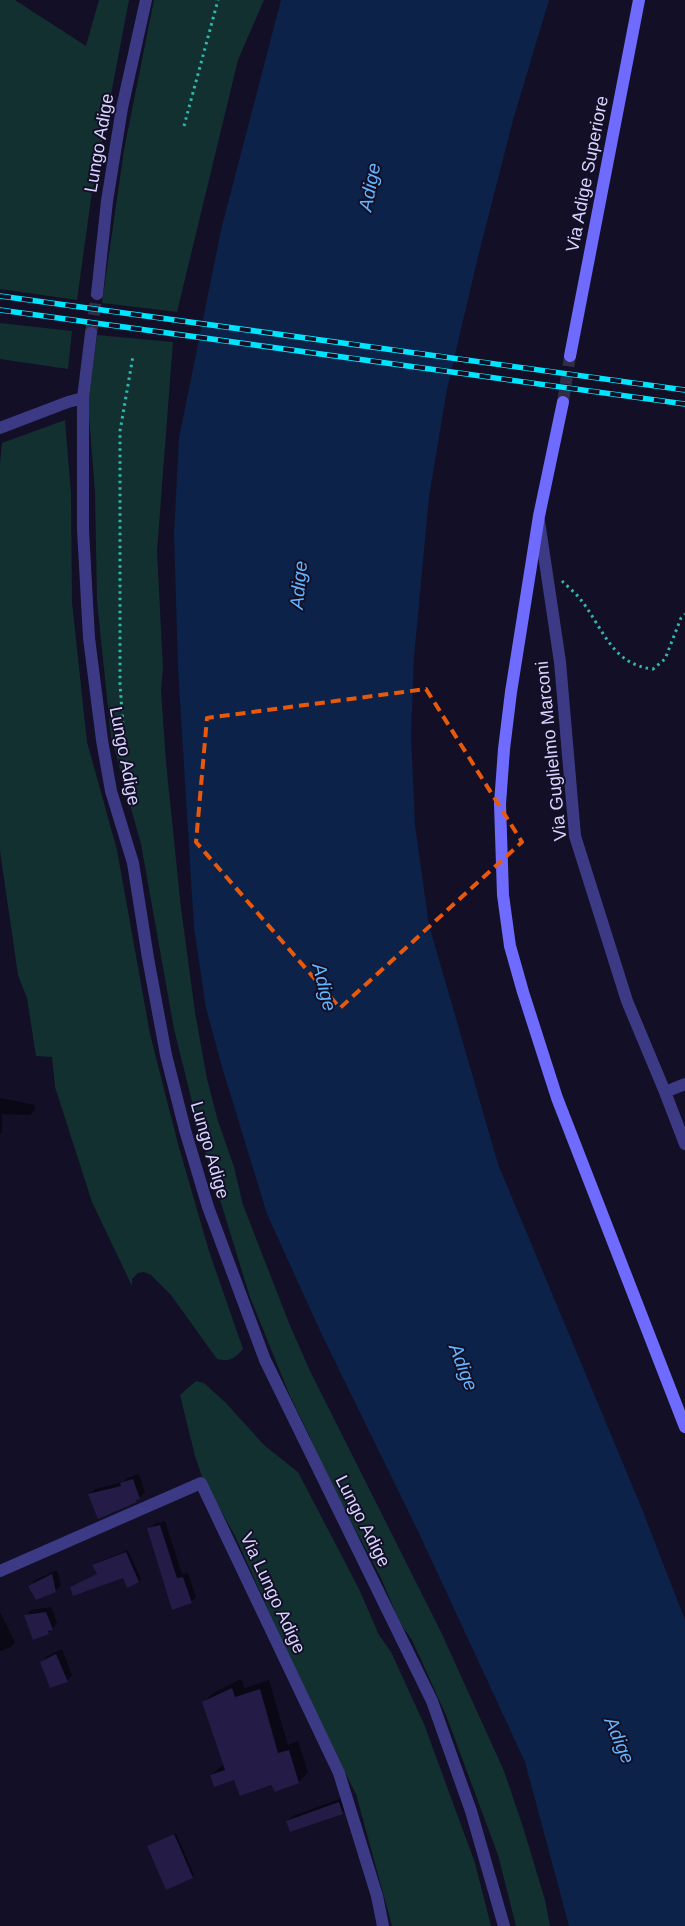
<svg xmlns="http://www.w3.org/2000/svg" width="685" height="1926" font-family="Helvetica,sans-serif">
<rect width="100%" height="100%" fill="#130f26"/>
<!-- green -->
<path fill="#12302f" d="M 0,0 L 15,0 L 86,46 L 99,0 L 129,0 L 91,199 L 77,300 L 0,289 Z
M 154,0 L 264,0 L 238,60 L 177,312 L 102,303 L 124,150 Z
M 0,323 L 72,331 L 68,369 L 0,359 Z
M 97,335 L 173,342 L 157,551 L 163,668 L 161,690 L 166,762 L 181,908 L 195,1012 L 207,1079 L 218,1121 L 234,1167 L 243,1205 L 289,1323 L 310,1371 L 441,1632 L 504,1771 L 523,1827 L 545,1900 L 550,1926 L 516,1926 L 498,1855 L 446,1715 L 412,1640 L 400,1623 L 381,1578 L 318,1459 L 310,1437 L 290,1396 L 250,1297 L 201,1138 L 174,1029 L 141,844 L 111,737 L 97,601 L 95,492 L 88,403 Z
M 65,420 L 71,493 L 72,602 L 87,742 L 117,850 L 150,1034 L 178,1144 L 209,1251 L 243,1349 C 234,1359 230,1362 217,1359 L 171,1295 L 151,1275 L 144,1272 L 138,1273 L 132,1279 L 132,1286 L 92,1202 L 55,1087 L 52,1057 L 36,1056 L 27,998 L 18,975 L 0,851 L 0,464 L 2,443 Z
M 196,1381 L 204,1383 L 225,1402 L 265,1446 L 298,1472 L 359,1589 L 379,1635 L 391,1652 L 424,1724 L 475,1863 L 491,1926 L 392,1926 L 356,1794 L 313,1709 L 235,1536 L 219,1507 L 207,1491 L 195,1456 L 180,1395 Z"/>
<!-- water -->
<path fill="#0c2248" d="M 281,0 L 549,0 L 513,120 L 477,261 L 447,389 L 429,497 L 414,657 L 411,735 L 415,825 L 429,925 L 498,1164 L 642,1509 L 685,1620 L 685,1926 L 569,1926 L 525,1762 L 418,1531 L 322,1335 L 267,1214 L 222,1067 L 206,1008 L 194,928 L 178,669 L 174,534 L 179,438 L 221,230 Z"/>
<!-- shadow -->
<path fill="#0007" d="M 0,1098 L 35,1105 L 34,1111 L 30,1115 L 2,1114 L 2,1132 L 0,1134 Z
M 139,1474 L 145,1492 L 136,1501 L 89,1494 L 95,1489 L 123,1482 L 127,1478 Z
M 165,1521 L 182,1574 L 188,1573 L 196,1597 L 191,1602 L 173,1608 L 149,1529 L 154,1524 Z
M 128,1550 L 141,1579 L 139,1581 L 124,1576 L 71,1588 L 98,1574 L 94,1565 L 96,1563 Z
M 57,1570 L 61,1585 L 55,1591 L 30,1586 L 35,1580 Z
M 51,1607 L 57,1623 L 48,1633 L 26,1616 L 31,1610 Z
M 0,1612 L 15,1642 L 11,1647 L 0,1651 Z
M 62,1649 L 72,1675 L 67,1681 L 42,1662 L 47,1656 Z
M 241,1679 L 245,1688 L 269,1680 L 288,1745 L 298,1741 L 308,1772 L 299,1782 L 271,1784 L 211,1775 L 224,1764 L 203,1703 L 213,1693 Z
M 345,1797 L 348,1807 L 342,1813 L 287,1821 L 293,1816 Z
M 176,1833 L 194,1875 L 192,1877 L 149,1846 Z"/>
<!-- building -->
<path fill="#241b47" d="M 133,1479 L 140,1499 L 136,1500 L 137,1502 L 98,1519 L 88,1494 L 121,1486 L 120,1483 Z
M 160,1525 L 177,1578 L 183,1577 L 192,1603 L 172,1610 L 147,1528 Z
M 126,1552 L 139,1582 L 127,1588 L 123,1578 L 73,1596 L 70,1587 L 97,1574 L 92,1565 Z
M 52,1574 L 56,1592 L 36,1600 L 28,1586 Z
M 46,1612 L 53,1630 L 48,1631 L 49,1634 L 33,1640 L 24,1615 Z
M 56,1654 L 68,1682 L 50,1688 L 40,1662 Z
M 232,1688 L 235,1697 L 260,1689 L 278,1753 L 289,1750 L 299,1783 L 275,1792 L 271,1785 L 240,1796 L 234,1780 L 214,1787 L 210,1775 L 225,1770 L 202,1702 Z
M 339,1802 L 343,1814 L 290,1832 L 286,1821 Z
M 174,1834 L 193,1878 L 166,1890 L 147,1846 Z"/>
<g fill="none" stroke-linecap="round" stroke-linejoin="round">
<!-- street-tunnel -->
<path stroke="#312d47" stroke-width="12" stroke-dasharray="12 6" stroke-linecap="butt" d="M 91,333 L 97,294"/>
<!-- secondary-tunnel -->
<path stroke="#312d47" stroke-width="12" stroke-dasharray="12 6" stroke-linecap="butt" d="M 563,402 L 570,356"/>
<!-- path -->
<path stroke="#2fb8b0" stroke-width="3" stroke-dasharray="2.5 4" stroke-linecap="butt" d="M 184,126 L 218,0
M 562,581 C 568,587 576,593 581,600 C 603,628 612,665 653,669 L 665,659 L 681,618 L 685,614
M 128,795 L 120,684 L 120,431 L 133,356"/>
<!-- street -->
<path stroke="#3d3a85" stroke-width="12" d="M 97,294 L 107,201 L 122,108 L 146,0
M 91,333 L 83,398 L 83,530 L 89,638 L 102,740 L 111,791 L 133,863 L 148,958 L 166,1055 L 185,1130 L 208,1207 L 265,1360 L 432,1701 L 471,1811 L 504,1926
M 0,428 L 68,402 L 83,398
M 539,521 L 560,662 L 575,836 L 627,1001 L 665,1092 L 685,1144
M 665,1092 L 685,1084
M 0,1571 L 201,1483 L 339,1773 L 377,1896 L 383,1926"/>
<!-- secondary -->
<path stroke="#6f6bff" stroke-width="12" d="M 570,356 L 639,0
M 563,402 L 539,516 L 511,692 L 504,749 L 500,804 L 503,895 L 510,946 L 523,992 L 557,1098 L 685,1427"/>
<!-- rail casing -->
<g stroke="#00e5ff" stroke-width="5.5">
<path id="rail" d="M 0,296 L 685,390
M 0,310 L 685,404"/>
</g>
<!-- rail -->
<use href="#rail" stroke="#130f26" stroke-width="4" stroke-dasharray="11" stroke-linecap="butt"/>
</g>
<!-- marked area -->
<path fill="none" stroke="#e8590c" stroke-width="4" stroke-dasharray="10 6" stroke-linejoin="round" d="M 426,689 L 522,842 L 340,1008 L 196,842 L 207,718 Z"/>
<g text-anchor="middle" stroke-width="4" stroke-linejoin="round" paint-order="stroke">
<!-- street labels -->
<g font-size="18" fill="#d9d4ff" stroke="#130f26">
<text transform="translate(99 143) rotate(-80)" y="6">Lungo Adige</text>
<text transform="translate(587 174) rotate(-79)" y="6">Via Adige Superiore</text>
<text transform="translate(551 751) rotate(-96)" y="6">Via Guglielmo Marconi</text>
<text transform="translate(125 756) rotate(79)" y="6">Lungo Adige</text>
<text transform="translate(210 1150) rotate(74)" y="6">Lungo Adige</text>
<text transform="translate(363 1521) rotate(63)" y="6">Lungo Adige</text>
<text transform="translate(273 1593) rotate(65)" y="6">Via Lungo Adige</text>
</g>
<!-- water labels -->
<g font-size="19" font-style="italic" fill="#62b6ff" stroke="#130f26">
<text transform="translate(369 187) rotate(-79)" y="7">Adige</text>
<text transform="translate(298 585) rotate(-85)" y="7">Adige</text>
<text transform="translate(325 987) rotate(76)" y="7">Adige</text>
<text transform="translate(464 1367) rotate(69)" y="7">Adige</text>
<text transform="translate(620 1740) rotate(67)" y="7">Adige</text>
</g>
</g>
</svg>
